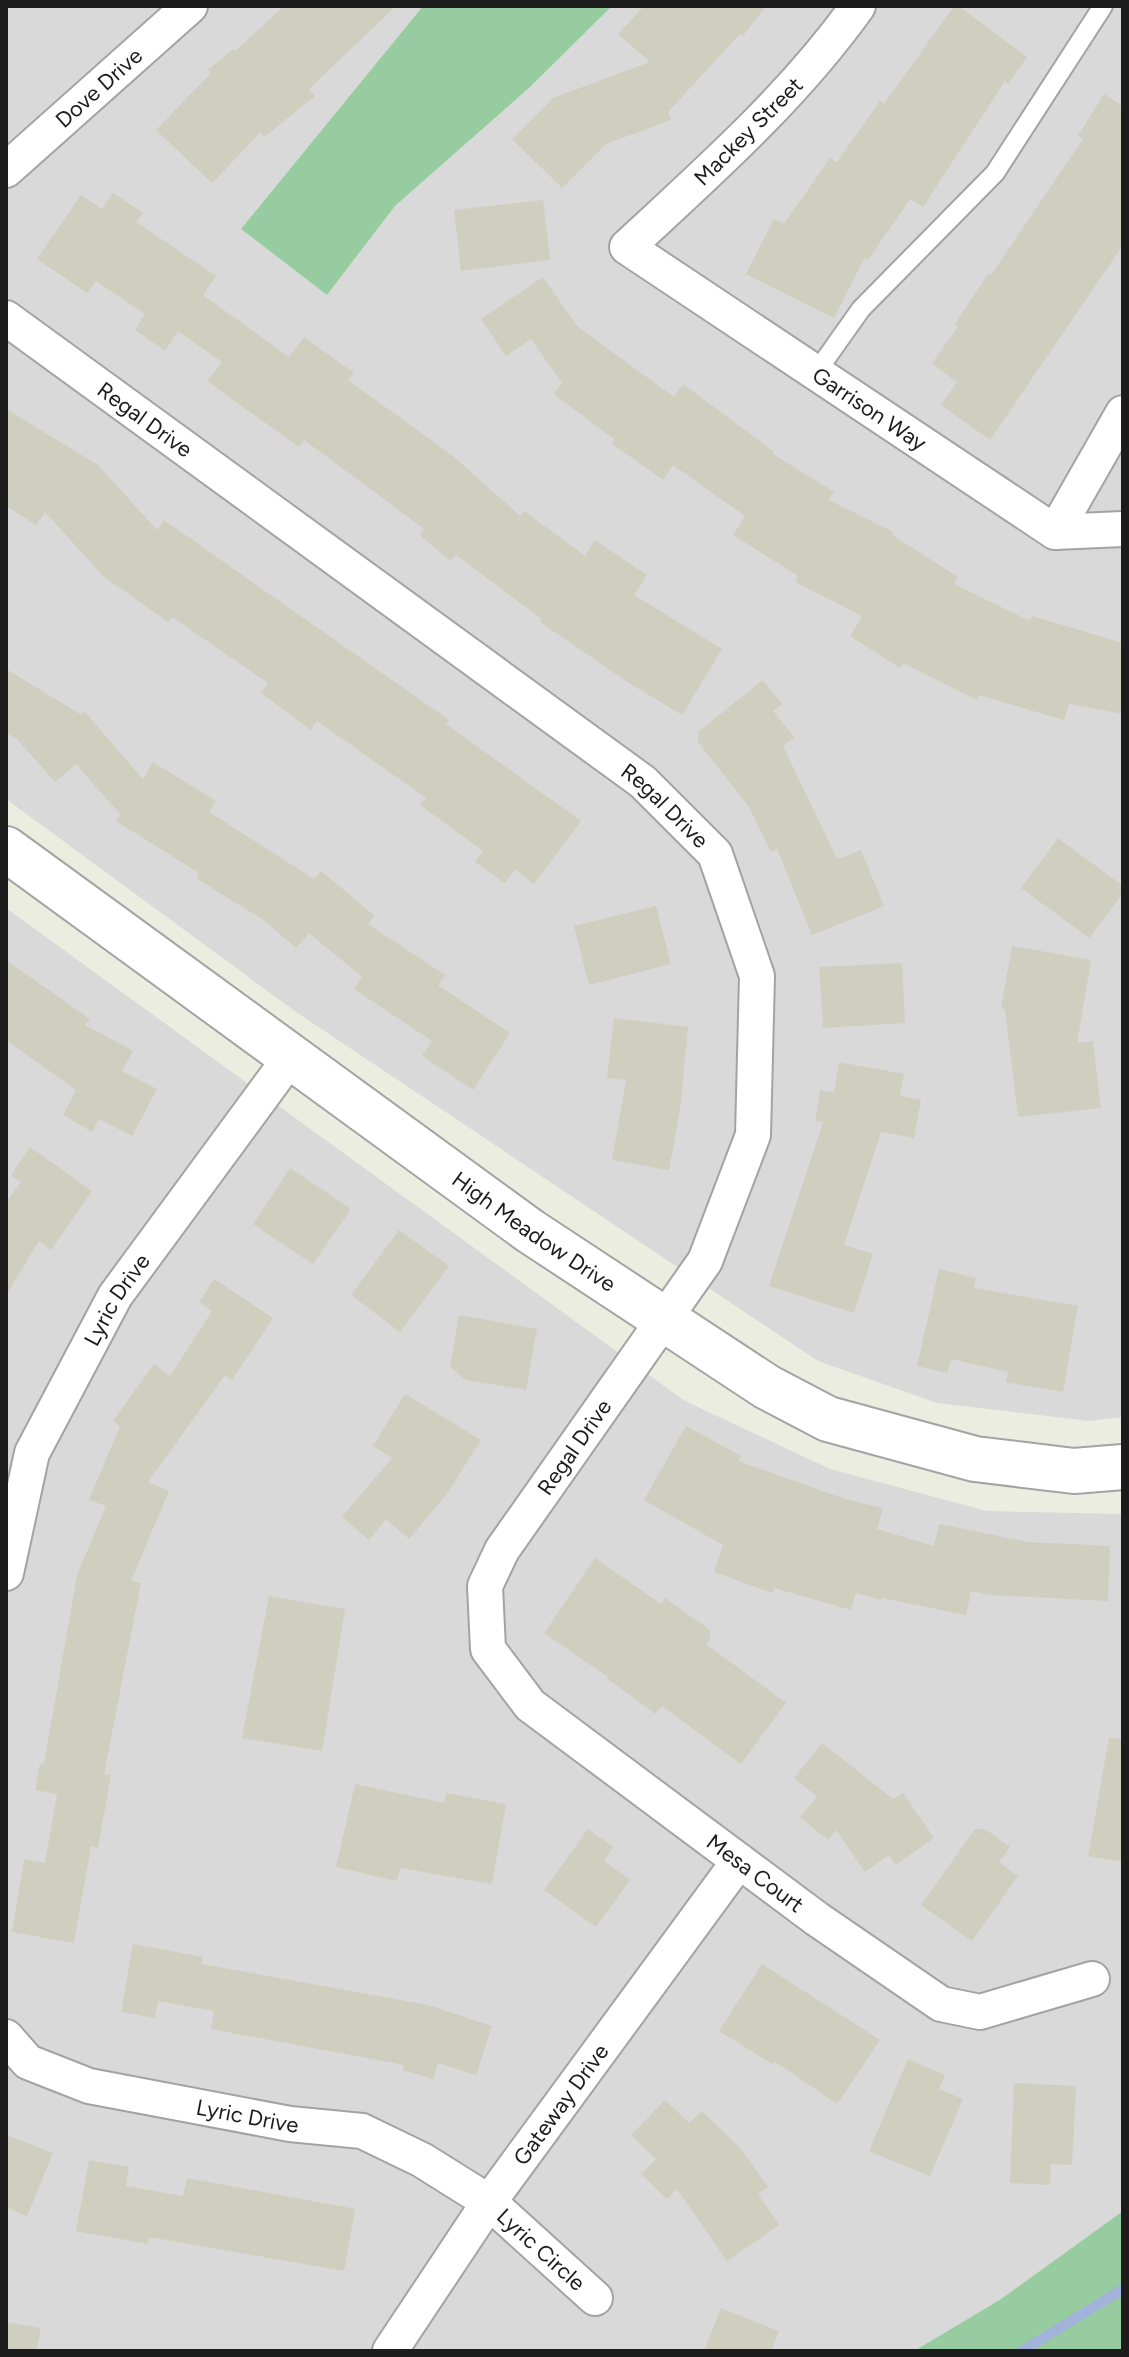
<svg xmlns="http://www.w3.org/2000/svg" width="1129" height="2357" font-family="Figtree,sans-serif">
<rect width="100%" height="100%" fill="#ebede1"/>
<!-- residential -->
<path fill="#dad9d9" d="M 6,6 L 423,6 L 241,229 L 327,295 L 395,206 L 530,87 L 612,6 L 1123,6 L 1123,1417 L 1089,1421 L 937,1403 L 818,1361 L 296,1012 L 6,799 Z
M 6,908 L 685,1401 L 830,1469 L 987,1511 L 1123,1514 L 1123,2211 L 1001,2299 L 914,2351 L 6,2351 Z"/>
<!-- forest -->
<path fill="#97cca1" d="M 423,6 L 612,6 L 530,87 L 395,206 L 327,295 L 241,229 Z
M 1123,2211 L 1123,2351 L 914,2351 L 1001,2299 Z"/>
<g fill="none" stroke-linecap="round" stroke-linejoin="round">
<!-- stream -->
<path stroke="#a2b2da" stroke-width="10" d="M 1022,2351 L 1123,2289"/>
</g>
<!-- building -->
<path fill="#cfcebf" d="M 284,6 L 396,6 L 309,89 L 315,96 L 264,137 L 261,132 L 212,183 L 156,130 L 211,73 L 208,70 L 233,49 L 235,51 Z
M 644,6 L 766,6 L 743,36 L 740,34 L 668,112 L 671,120 L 606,144 L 562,188 L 512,139 L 553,98 L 650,62 L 618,34 Z
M 954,6 L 959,6 L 1027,57 L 1008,84 L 1005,81 L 923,207 L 910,199 L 868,260 L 865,257 L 834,318 L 746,274 L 774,219 L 784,224 L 830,158 L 837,162 L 880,101 L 884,104 Z
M 1104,94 L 1123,106 L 1123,245 L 990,440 L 941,405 L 957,382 L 932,363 L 958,327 L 955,324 L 988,274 L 991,275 L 1083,139 L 1078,136 Z
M 113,193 L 143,213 L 136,222 L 216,276 L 203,295 L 289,357 L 304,337 L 354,373 L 348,380 L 453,456 L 520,516 L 524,511 L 585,556 L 595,540 L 647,575 L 634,595 L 722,649 L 682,715 L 629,683 L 540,622 L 542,619 L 456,555 L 450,561 L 419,534 L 424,529 L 304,440 L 299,447 L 207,381 L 222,362 L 178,331 L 165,351 L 135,330 L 145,314 L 96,281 L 87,293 L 37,259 L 81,195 L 102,209 Z
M 543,200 L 550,260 L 461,271 L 454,210 Z
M 543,277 L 577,326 L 674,397 L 683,384 L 774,452 L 773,454 L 834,492 L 829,500 L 893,532 L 892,535 L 958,577 L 954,584 L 1030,621 L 1032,616 L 1123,643 L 1123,714 L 1069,704 L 1064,720 L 979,695 L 977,700 L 903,663 L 900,668 L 850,636 L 862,616 L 795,582 L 798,576 L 733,535 L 745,516 L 673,465 L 663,480 L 611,443 L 614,439 L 554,394 L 562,383 L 531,339 L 506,356 L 481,319 Z
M 6,409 L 98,465 L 157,530 L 164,520 L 449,720 L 446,724 L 581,821 L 534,884 L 515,869 L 505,883 L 475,862 L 483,851 L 420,805 L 426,798 L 317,721 L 311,730 L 261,693 L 268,683 L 172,617 L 168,622 L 103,576 L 45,512 L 36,525 L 6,506 Z
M 6,669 L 80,714 L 84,711 L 143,779 L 153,762 L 216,801 L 209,812 L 314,879 L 321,871 L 375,916 L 368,924 L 445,975 L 438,985 L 510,1033 L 473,1090 L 422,1056 L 432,1041 L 354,989 L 362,977 L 309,933 L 296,948 L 265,921 L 196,878 L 199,873 L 116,821 L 120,814 L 76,764 L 55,782 L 17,739 L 6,733 Z
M 763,680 L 782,704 L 773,711 L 794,737 L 783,746 L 837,859 L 861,850 L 884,906 L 812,935 L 777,849 L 771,852 L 749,807 L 698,742 L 698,732 Z
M 1058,838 L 1123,886 L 1123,893 L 1089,938 L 1021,888 Z
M 656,906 L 671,964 L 589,985 L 574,926 Z
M 1012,946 L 1091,960 L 1077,1043 L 1093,1041 L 1101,1108 L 1018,1117 L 1005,1009 L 1001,1008 Z
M 6,960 L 90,1019 L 85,1025 L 133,1051 L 122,1071 L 157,1089 L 132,1136 L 99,1119 L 92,1132 L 63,1115 L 76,1090 L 6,1040 Z
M 902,963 L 905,1023 L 823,1028 L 819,967 Z
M 614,1018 L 688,1027 L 680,1110 L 669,1170 L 612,1160 L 626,1080 L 607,1078 Z
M 839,1062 L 904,1074 L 900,1096 L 921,1100 L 914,1138 L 881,1132 L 844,1245 L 873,1254 L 854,1313 L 769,1286 L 823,1122 L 815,1121 L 820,1090 L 834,1092 Z
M 30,1147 L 92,1191 L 51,1250 L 39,1241 L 6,1295 L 6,1203 L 21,1182 L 11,1175 Z
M 290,1168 L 351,1209 L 313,1264 L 253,1224 Z
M 399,1230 L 449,1266 L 400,1332 L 351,1295 Z
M 939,1269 L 976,1278 L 974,1288 L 1078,1306 L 1063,1392 L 1006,1382 L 1008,1372 L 951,1359 L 947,1373 L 917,1366 Z
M 214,1279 L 273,1318 L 232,1380 L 225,1375 L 148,1482 L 169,1491 L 131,1581 L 141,1583 L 104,1774 L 111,1775 L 98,1848 L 91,1846 L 74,1943 L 12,1932 L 24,1859 L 45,1863 L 57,1794 L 35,1790 L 40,1763 L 44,1764 L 77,1575 L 106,1506 L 89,1500 L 120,1426 L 113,1421 L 154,1364 L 170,1376 L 212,1311 L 199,1302 Z
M 459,1315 L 537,1329 L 526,1390 L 466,1380 L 450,1367 Z
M 405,1394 L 481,1440 L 446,1495 L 409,1539 L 386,1519 L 369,1540 L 342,1517 L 392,1458 L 373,1446 Z
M 686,1426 L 741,1456 L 738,1461 L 845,1499 L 883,1508 L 877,1529 L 934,1546 L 939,1524 L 1028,1542 L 1110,1546 L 1108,1601 L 989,1595 L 971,1591 L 966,1615 L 882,1598 L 881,1600 L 856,1593 L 851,1610 L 774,1588 L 772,1593 L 714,1572 L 723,1545 L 644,1500 Z
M 595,1558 L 661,1604 L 665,1598 L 710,1630 L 710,1640 L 706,1644 L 786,1703 L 741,1764 L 662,1706 L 656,1714 L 606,1678 L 608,1677 L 544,1633 Z
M 269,1596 L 345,1609 L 322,1751 L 242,1738 Z
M 1109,1738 L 1123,1739 L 1123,1862 L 1088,1856 Z
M 822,1743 L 893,1799 L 903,1793 L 934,1838 L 896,1865 L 889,1855 L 865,1872 L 836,1830 L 828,1840 L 800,1817 L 817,1797 L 794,1778 Z
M 355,1784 L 444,1803 L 446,1793 L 506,1804 L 492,1884 L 400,1868 L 397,1881 L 336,1867 Z
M 588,1829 L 613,1847 L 604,1861 L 630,1880 L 596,1927 L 544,1890 Z
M 975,1829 L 985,1829 L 1010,1847 L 999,1862 L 1018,1876 L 972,1941 L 921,1905 Z
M 133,1944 L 203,1957 L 202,1964 L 428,2005 L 492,2026 L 476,2075 L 438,2063 L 433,2079 L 403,2070 L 404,2065 L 211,2029 L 214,2011 L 158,2001 L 155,2018 L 121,2012 Z
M 762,1964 L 880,2040 L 837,2104 L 774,2061 L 772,2064 L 719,2031 Z
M 908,2059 L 945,2075 L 939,2089 L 963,2099 L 930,2176 L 869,2151 Z
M 1014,2083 L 1076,2086 L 1072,2165 L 1051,2164 L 1050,2185 L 1010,2183 Z
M 665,2100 L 689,2123 L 702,2111 L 741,2149 L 768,2187 L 758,2194 L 779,2225 L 727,2261 L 677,2189 L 667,2199 L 641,2174 L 656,2159 L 631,2135 Z
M 6,2135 L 53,2153 L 27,2216 L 6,2207 Z
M 89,2160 L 129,2167 L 126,2186 L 183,2196 L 187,2178 L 355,2209 L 344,2271 L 149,2237 L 148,2244 L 76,2231 Z
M 721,2308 L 779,2331 L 771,2351 L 704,2351 Z
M 6,2322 L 41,2328 L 36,2351 L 6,2351 Z"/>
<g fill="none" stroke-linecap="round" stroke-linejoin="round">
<!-- service casing -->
<g stroke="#a3a3a3" stroke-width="22">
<path id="service" d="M 815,374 L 861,309 L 995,173 L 1103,6"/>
</g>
<!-- minor casing -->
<g stroke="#a3a3a3" stroke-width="38">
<g id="minor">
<path id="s1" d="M 858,6 C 793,97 709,171 627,247 L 1055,532 L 1123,529"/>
<path id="s2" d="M 6,170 L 190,6"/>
<path id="s3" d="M 6,318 L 643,782 L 715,854 L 757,976 L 753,1135 L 705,1261 L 502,1550 L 485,1586 L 488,1649 L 530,1705 L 817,1919 L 941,2004 L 980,2012 L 1092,1979"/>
<path d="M 1055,532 L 1123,413"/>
<path id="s4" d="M 6,1573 L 32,1453 L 115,1296 L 290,1058"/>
<path id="s5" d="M 6,2037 L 28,2062 L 89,2086 L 290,2124 L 362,2131 L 422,2160 L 489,2202 L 595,2298"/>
<path id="s6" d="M 390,2351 L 489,2202 L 739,1861"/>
</g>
</g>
<!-- tertiary casing -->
<g stroke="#a3a3a3" stroke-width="48">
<g id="tertiary">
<path id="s7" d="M 6,849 L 530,1231 L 767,1387 L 828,1419 L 975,1459 L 1074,1471 L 1123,1467"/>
</g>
</g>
<!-- service -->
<use href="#service" stroke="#fff" stroke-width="18"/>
<!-- minor -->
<use href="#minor" stroke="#fff" stroke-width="34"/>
<!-- tertiary -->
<use href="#tertiary" stroke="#fff" stroke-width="44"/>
</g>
<g text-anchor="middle" stroke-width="6" stroke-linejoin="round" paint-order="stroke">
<!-- street labels -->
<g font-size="22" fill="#1c1c1c" stroke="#fff">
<text dy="8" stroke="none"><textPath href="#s2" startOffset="124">Dove Drive</textPath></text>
<text transform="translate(748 131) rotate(-45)" y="8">Mackey Street</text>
<text dy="8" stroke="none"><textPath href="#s1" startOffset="626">Garrison Way</textPath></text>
<text dy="8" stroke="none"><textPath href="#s3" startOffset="172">Regal Drive</textPath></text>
<text dy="8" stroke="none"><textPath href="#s3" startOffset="820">Regal Drive</textPath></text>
<text dy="8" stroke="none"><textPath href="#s7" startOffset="652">High Meadow Drive</textPath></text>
<text dy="8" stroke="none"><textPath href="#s4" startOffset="298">Lyric Drive</textPath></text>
<text transform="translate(574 1447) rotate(-55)" y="8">Regal Drive</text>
<text dy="8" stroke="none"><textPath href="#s3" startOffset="2120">Mesa Court</textPath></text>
<text dy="8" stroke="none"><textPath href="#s6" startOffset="300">Gateway Drive</textPath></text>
<text dy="8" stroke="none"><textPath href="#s5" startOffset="260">Lyric Drive</textPath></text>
<text dy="8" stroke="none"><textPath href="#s5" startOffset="592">Lyric Circle</textPath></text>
</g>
</g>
<!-- border -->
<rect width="1129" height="2357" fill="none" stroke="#1c1c1c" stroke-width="16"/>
</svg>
